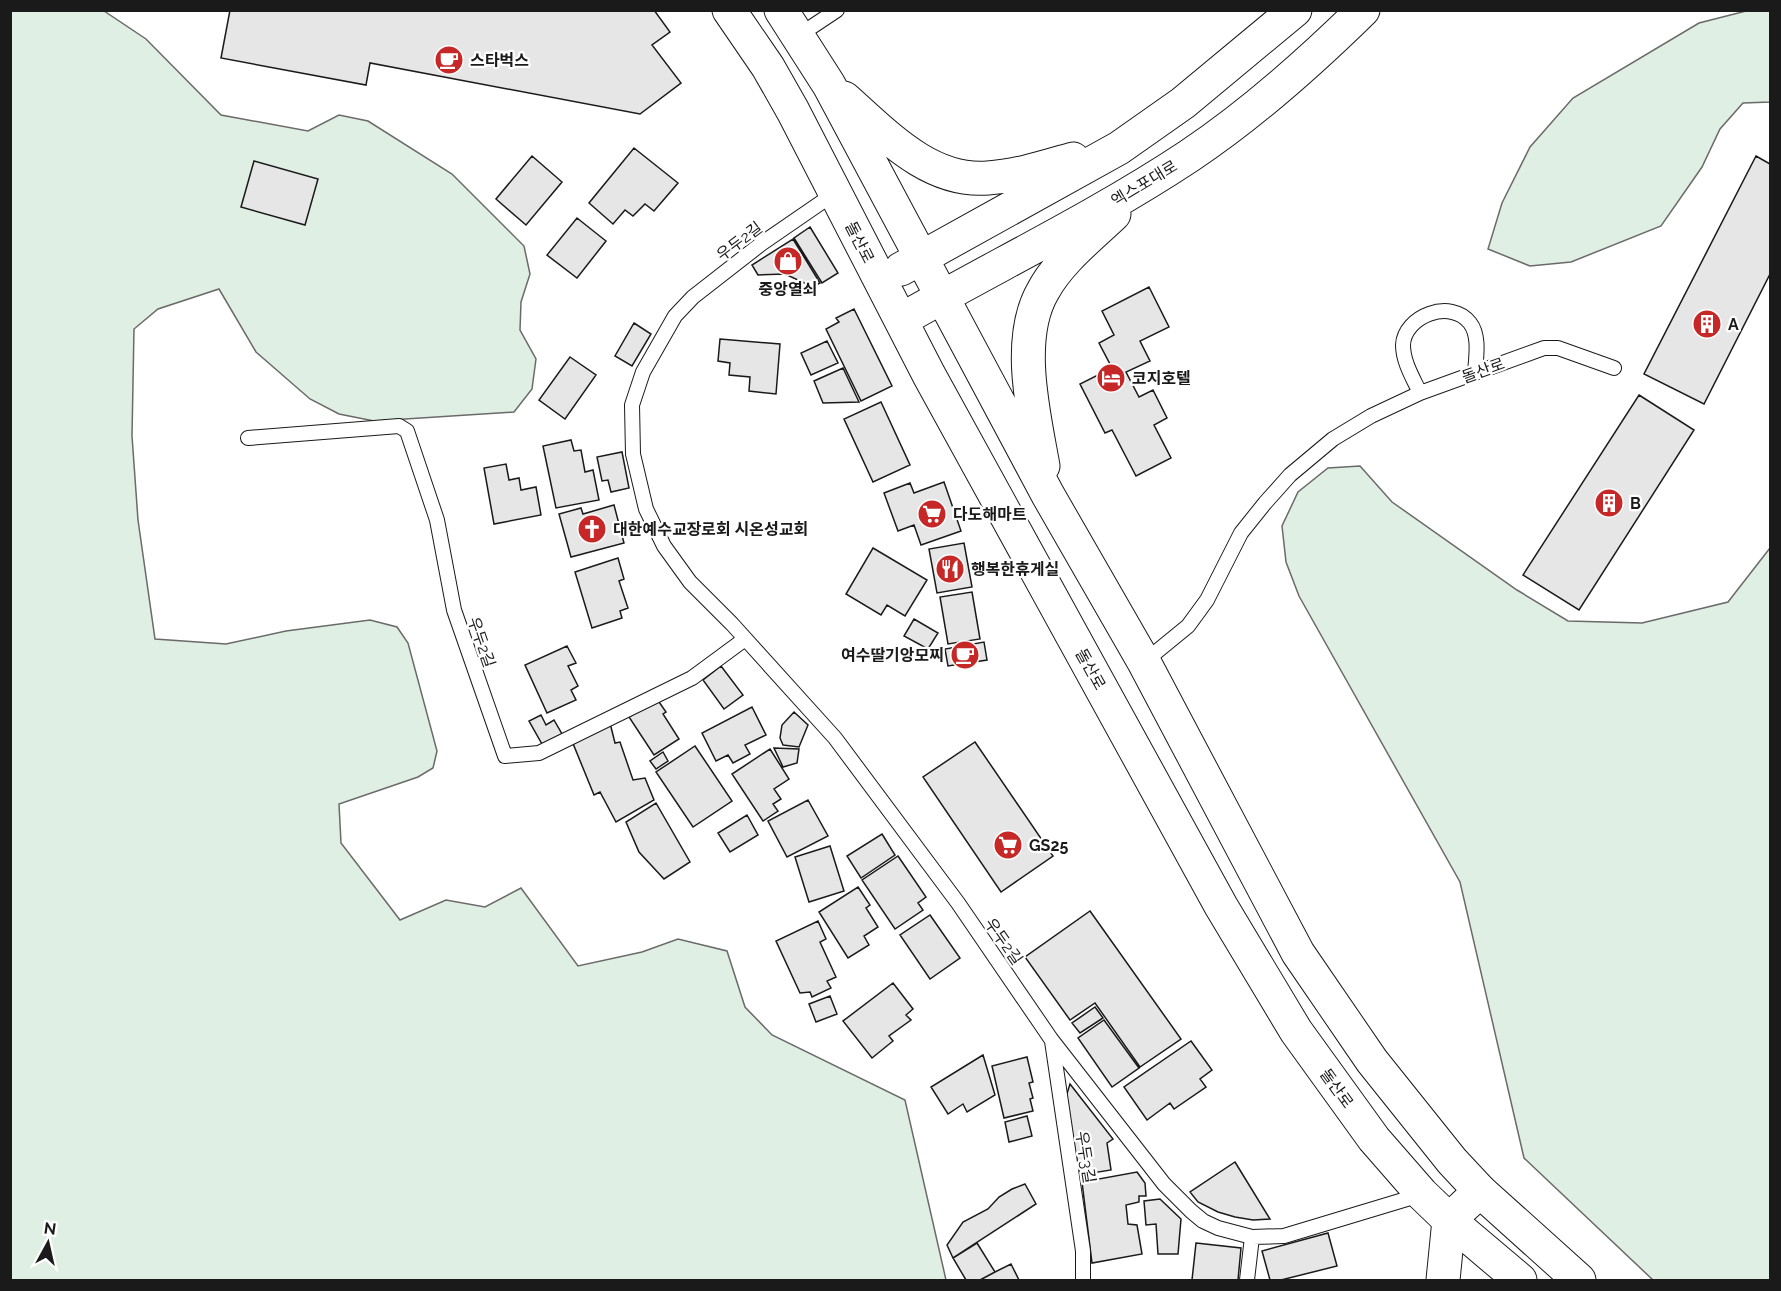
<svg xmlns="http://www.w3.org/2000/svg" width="1781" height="1291" font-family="Raleway,'Noto Sans KR',sans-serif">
<rect width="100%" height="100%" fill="#fff"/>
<!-- green -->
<path fill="#e0efe3" stroke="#6a6a6a" stroke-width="1.5" d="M 1750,10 L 1770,11 L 1770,102 L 1743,103 L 1720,129 L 1702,167 L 1661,226 L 1571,262 L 1530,266 L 1488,249 L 1502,203 L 1530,147 L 1573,98 L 1699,23 Z
M 10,11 L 104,11 L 146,39 L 221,115 L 308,131 L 339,115 L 368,121 L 452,174 L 524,246 L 530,274 L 521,302 L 520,330 L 536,359 L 532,389 L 514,412 L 374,421 L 339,414 L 310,399 L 256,352 L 219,289 L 158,309 L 134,329 L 132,436 L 138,520 L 155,639 L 226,644 L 286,631 L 370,620 L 397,627 L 408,643 L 437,751 L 433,768 L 418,777 L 339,804 L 341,843 L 400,920 L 446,900 L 485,907 L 521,888 L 578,966 L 642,952 L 678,939 L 727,951 L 745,1007 L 772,1035 L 905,1100 L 946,1280 L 11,1280 Z
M 1360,466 L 1392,502 L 1517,590 L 1568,621 L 1642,623 L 1728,602 L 1770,548 L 1770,1280 L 1653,1280 L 1524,1158 L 1460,882 L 1299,596 L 1286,562 L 1282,526 L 1298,492 L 1328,468 Z"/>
<!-- building -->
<path fill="#e6e6e6" stroke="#1a1a1a" stroke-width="1.5" d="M 230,10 L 654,10 L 670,32 L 652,45 L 681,83 L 640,114 L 370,63 L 366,85 L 221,58 Z
M 634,148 L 678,183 L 654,211 L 645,204 L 633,216 L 625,210 L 613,224 L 589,203 Z
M 532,156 L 562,182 L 526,225 L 496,199 Z
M 1756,156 L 1770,164 L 1770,274 L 1704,404 L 1644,374 Z
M 254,161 L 318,179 L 305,225 L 241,207 Z
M 577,218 L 606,241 L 577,278 L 547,255 Z
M 810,227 L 838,273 L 822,283 L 794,238 Z
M 793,239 L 820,283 L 813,287 L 785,274 L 758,275 L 752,265 Z
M 1149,287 L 1169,327 L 1140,341 L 1150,361 L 1126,372 L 1139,397 L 1153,390 L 1167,418 L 1154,425 L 1171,458 L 1136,476 L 1112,430 L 1105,433 L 1080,384 L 1112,368 L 1099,343 L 1114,335 L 1102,311 Z
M 854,309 L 892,386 L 861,401 L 826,329 L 839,322 L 836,318 Z
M 634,323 L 651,334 L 632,366 L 615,356 Z
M 720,339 L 780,344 L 776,394 L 749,391 L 750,377 L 729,375 L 730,363 L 718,361 Z
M 827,341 L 838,363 L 811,375 L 801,353 Z
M 570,357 L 596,375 L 565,419 L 539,400 Z
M 843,368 L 859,402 L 823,403 L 814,381 Z
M 1639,395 L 1694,430 L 1579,610 L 1523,575 Z
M 881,402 L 910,465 L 873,482 L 844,419 Z
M 571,440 L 574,451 L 581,450 L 585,472 L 593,470 L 599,500 L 556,508 L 543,446 Z
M 622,452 L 629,488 L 611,492 L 608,480 L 602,481 L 597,457 Z
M 506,464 L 509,480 L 519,478 L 521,490 L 536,487 L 541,515 L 494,524 L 484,468 Z
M 944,482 L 961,531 L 921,545 L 914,525 L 898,531 L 884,493 L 910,483 L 914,493 Z
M 614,505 L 624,543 L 571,557 L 559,514 L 581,508 L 583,514 Z
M 964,543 L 972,587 L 937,593 L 929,549 Z
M 873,548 L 927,580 L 905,616 L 887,605 L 881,615 L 846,594 Z
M 618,558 L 624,579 L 619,581 L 628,608 L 620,611 L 622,618 L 592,628 L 575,572 Z
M 972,592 L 980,639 L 948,644 L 940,597 Z
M 914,619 L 938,633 L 928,649 L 904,636 Z
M 984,642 L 987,660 L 948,666 L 945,649 Z
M 567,646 L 576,663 L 568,666 L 578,686 L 571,690 L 576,700 L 547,713 L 525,665 Z
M 721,666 L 743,695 L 724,709 L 703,680 Z
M 657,699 L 666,712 L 663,714 L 679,739 L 654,755 L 629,717 Z
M 752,707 L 766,735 L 745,745 L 750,754 L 733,763 L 728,755 L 716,761 L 702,733 Z
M 794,712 L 808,725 L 799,747 L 783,745 L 780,738 L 782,725 Z
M 541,715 L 546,725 L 554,720 L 562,734 L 542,744 L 529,721 Z
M 610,723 L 615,743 L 620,742 L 633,780 L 645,778 L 654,800 L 616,822 L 600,792 L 594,795 L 572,741 Z
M 975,742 L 1053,856 L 1001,892 L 923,777 Z
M 695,746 L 732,801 L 693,827 L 656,772 Z
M 774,748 L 799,749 L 797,763 L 783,767 Z
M 770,749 L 789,779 L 774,789 L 781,799 L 773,804 L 778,811 L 763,821 L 732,774 Z
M 663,752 L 668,761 L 656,769 L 650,761 Z
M 808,800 L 828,836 L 787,857 L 768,821 Z
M 656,803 L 690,862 L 664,879 L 639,852 L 626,822 Z
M 747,815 L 758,835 L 730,852 L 718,833 Z
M 882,834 L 895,855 L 861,878 L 847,856 Z
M 830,846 L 844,891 L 809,902 L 795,857 Z
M 898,856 L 926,897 L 918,903 L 923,910 L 895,929 L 862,880 Z
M 858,887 L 870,905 L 866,908 L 878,927 L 864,936 L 869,945 L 848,958 L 819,912 Z
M 1090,911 L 1181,1039 L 1140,1067 L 1095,1003 L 1070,1020 L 1025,957 Z
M 930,915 L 960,958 L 930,979 L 900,935 Z
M 818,921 L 826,939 L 820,942 L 836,977 L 827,981 L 831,988 L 812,997 L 810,992 L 800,993 L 776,941 Z
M 893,983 L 913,1009 L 906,1015 L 911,1020 L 889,1036 L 893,1041 L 872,1058 L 843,1021 Z
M 830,996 L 837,1014 L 816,1022 L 809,1004 Z
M 1095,1007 L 1103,1018 L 1080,1033 L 1072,1023 Z
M 1104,1020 L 1139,1068 L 1112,1087 L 1078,1038 Z
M 1191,1041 L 1212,1070 L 1200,1079 L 1206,1087 L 1174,1109 L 1170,1103 L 1147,1120 L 1124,1087 Z
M 983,1055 L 995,1095 L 967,1112 L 963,1104 L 948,1114 L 931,1087 Z
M 1027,1057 L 1033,1082 L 1029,1083 L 1033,1098 L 1030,1099 L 1033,1111 L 1004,1118 L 992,1066 Z
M 1070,1084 L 1113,1139 L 1107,1143 L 1111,1170 L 1080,1175 L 1065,1100 Z
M 1027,1116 L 1032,1136 L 1009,1142 L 1005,1122 Z
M 1235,1162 L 1270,1219 L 1253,1220 L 1235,1217 L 1218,1212 L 1198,1202 L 1190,1192 Z
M 1137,1172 L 1145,1183 L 1146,1196 L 1139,1196 L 1139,1202 L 1126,1205 L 1128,1224 L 1137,1225 L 1142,1254 L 1092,1263 L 1082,1182 Z
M 1025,1184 L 1036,1204 L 953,1258 L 947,1245 L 963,1222 L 988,1209 L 999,1197 L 1012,1189 Z
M 1160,1199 L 1181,1219 L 1178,1254 L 1158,1254 L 1156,1224 L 1146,1225 L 1144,1201 Z
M 1328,1233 L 1337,1266 L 1281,1280 L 1270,1280 L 1262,1251 Z
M 977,1243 L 995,1272 L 980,1280 L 966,1280 L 953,1258 Z
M 1196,1243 L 1241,1248 L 1238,1280 L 1192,1280 Z
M 1011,1264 L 1019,1280 L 980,1280 L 995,1272 Z"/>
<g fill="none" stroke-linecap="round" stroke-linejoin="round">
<!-- service casing -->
<g stroke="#1a1a1a" stroke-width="16">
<path id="service" d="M 798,36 L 837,10
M 835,193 L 761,244 L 693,297 L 675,316 L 643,372 L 632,405 L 633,454 L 646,509 L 664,546 L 690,582 L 732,624 L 835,738 L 958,903 L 1051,1039 L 1164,1184 L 1191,1211 L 1203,1221 L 1218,1228 L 1252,1237 L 1284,1236 L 1420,1195
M 1420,393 C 1413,378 1403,362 1403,345 C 1404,316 1451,298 1470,323 C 1480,336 1476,357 1475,373
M 248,438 L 399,426 L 407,431 L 437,520 L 454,610 L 505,756 L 539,753 L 692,678 L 745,639
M 1144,662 L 1188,626 L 1207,600 L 1241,533 L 1265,503 L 1290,475 L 1333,439 L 1371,416 L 1420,393 L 1544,348 L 1558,348 L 1614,368
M 1052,1041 L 1083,1251 L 1083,1280
M 1247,1280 L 1252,1237"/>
</g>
<!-- tertiary casing -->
<g stroke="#1a1a1a" stroke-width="35">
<path id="tertiary" d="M 1443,1280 L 1449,1220 L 1480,1191"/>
</g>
<!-- primary casing -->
<g stroke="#1a1a1a" stroke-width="35">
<path id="primary" d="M 729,10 L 768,67 L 793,111 L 929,375 L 1221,906 L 1296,1031 L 1374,1139 L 1422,1194 L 1449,1220 L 1520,1280
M 781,10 L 829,85 L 1048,495 L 1144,662 L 1298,953 L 1372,1061 L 1452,1161 L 1480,1191 L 1579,1280
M 844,98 C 885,134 929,183 988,178 C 1017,176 1045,167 1073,159
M 901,269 L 1119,148 L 1183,103 L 1295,10
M 901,320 C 997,265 1097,217 1189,156 C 1252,114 1309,63 1363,10
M 1043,466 C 1034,415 1015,339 1043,291 C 1059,261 1090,237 1114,214"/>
</g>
<!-- service -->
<use href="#service" stroke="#fff" stroke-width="14"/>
<!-- tertiary -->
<use href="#tertiary" stroke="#fff" stroke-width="33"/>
<!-- primary -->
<use href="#primary" stroke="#fff" stroke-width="33"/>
</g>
<!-- icons -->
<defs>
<g id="cafe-disc" transform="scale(1.5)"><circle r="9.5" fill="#c62828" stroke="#fff"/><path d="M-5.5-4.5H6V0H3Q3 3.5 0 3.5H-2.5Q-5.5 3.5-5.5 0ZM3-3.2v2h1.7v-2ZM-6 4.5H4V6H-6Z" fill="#fff"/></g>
<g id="shop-disc" transform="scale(1.5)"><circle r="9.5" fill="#c62828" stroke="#fff"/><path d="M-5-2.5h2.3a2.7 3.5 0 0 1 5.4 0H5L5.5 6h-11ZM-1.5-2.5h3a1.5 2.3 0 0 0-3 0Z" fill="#fff"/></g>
<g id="building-disc" transform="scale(1.5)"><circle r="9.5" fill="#c62828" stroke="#fff"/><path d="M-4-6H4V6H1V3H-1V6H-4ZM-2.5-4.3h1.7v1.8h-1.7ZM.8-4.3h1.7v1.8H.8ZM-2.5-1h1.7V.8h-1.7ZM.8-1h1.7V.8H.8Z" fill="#fff"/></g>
<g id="hotel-disc" transform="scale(1.5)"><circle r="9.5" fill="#c62828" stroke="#fff"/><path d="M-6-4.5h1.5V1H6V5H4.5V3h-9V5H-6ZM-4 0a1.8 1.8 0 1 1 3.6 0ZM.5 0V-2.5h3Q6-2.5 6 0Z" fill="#fff"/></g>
<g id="supermarket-disc" transform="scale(1.5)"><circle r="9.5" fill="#c62828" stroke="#fff"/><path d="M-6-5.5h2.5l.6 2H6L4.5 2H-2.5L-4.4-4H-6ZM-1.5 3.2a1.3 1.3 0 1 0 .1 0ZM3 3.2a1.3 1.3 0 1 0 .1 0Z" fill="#fff"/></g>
<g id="church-disc" transform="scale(1.5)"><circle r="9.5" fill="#c62828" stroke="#fff"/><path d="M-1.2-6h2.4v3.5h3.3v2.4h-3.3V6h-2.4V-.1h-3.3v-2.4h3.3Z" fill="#fff"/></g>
<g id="restaurant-disc" transform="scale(1.5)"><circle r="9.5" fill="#c62828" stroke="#fff"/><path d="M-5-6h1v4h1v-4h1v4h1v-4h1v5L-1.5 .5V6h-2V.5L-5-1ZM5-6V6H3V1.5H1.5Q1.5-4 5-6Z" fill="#fff"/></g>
</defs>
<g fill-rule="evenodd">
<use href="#cafe-disc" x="449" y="60"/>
<use href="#shop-disc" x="788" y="261"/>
<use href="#building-disc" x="1707" y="324"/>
<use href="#hotel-disc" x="1111" y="378"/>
<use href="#building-disc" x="1609" y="503"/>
<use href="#supermarket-disc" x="932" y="514"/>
<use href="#church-disc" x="592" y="529"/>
<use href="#restaurant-disc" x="950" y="569"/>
<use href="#cafe-disc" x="965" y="655"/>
<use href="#supermarket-disc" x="1008" y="845"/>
</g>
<g text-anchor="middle" stroke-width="4.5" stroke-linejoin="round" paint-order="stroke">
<!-- poi labels -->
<g font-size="16" font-weight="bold" fill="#1a1a1a" stroke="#fff" text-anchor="start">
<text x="470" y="66">스타벅스</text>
<text x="788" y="295" text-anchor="middle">중앙열쇠</text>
<text x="1728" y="330">A</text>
<text x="1132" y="384">코지호텔</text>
<text x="1630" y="509">B</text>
<text x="953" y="520">다도해마트</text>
<text x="613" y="535">대한예수교장로회 시온성교회</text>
<text x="971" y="575">행복한휴게실</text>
<text x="944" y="661" text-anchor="end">여수딸기앙모찌</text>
<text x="1029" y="851">GS25</text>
</g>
<!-- street labels -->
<g font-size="16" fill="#1a1a1a" stroke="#fff">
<text transform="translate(1144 183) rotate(-31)" y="6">엑스포대로</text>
<text transform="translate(739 241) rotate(-37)" y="6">우두2길</text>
<text transform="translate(860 242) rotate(63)" y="6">돌산로</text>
<text transform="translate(1483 370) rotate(-20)" y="6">돌산로</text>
<text transform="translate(482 642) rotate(71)" y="6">우두2길</text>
<text transform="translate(1091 669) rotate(61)" y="6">돌산로</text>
<text transform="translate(1004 941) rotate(55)" y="6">우두2길</text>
<text transform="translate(1337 1088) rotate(54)" y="6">돌산로</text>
<text transform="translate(1086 1157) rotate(81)" y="6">우두3길</text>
</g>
</g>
<!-- border -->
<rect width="1781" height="1291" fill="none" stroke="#1a1a1a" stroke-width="24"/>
<!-- north arrow -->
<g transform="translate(48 1243) rotate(8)" stroke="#ffffff" stroke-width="4.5" paint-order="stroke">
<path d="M0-4.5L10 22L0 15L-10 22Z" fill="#1a1a1a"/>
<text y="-9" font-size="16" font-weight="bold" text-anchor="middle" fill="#1a1a1a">N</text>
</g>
</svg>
